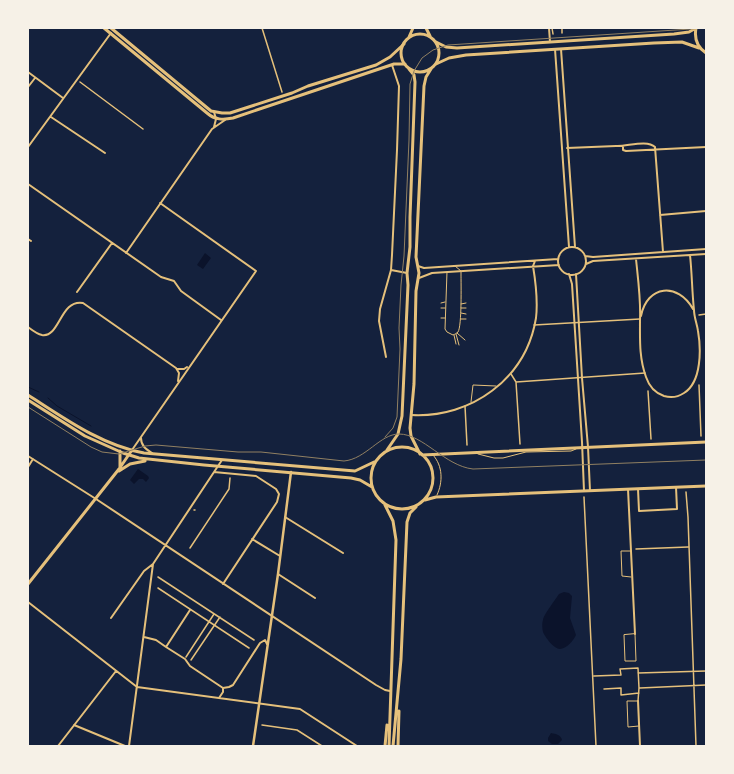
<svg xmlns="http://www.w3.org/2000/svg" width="734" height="774" font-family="'DM Sans',sans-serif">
<rect width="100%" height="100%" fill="#14213d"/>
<!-- water -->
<path fill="#0b132b" d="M 205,253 L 211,258 L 203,269 L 197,265 Z
M 138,469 L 148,476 L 149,478 L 146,482 L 143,479 L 139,479 L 134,484 L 130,480 Z
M 564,592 L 569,593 L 572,596 L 570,618 L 576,635 C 574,640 566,649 560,649 C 554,649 545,637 543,632 C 542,628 542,623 543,620 C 544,614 556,599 559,594 Z
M 551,733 C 556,734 561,735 562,740 L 558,744 L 552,744 L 548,741 L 548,738 Z"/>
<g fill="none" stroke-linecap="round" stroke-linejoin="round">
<!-- stream -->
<path stroke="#0b132b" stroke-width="1" d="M 28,387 L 39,392
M 48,398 L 57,406 L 91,426"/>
<!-- service -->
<path stroke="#e5c07b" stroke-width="1" d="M 447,272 L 445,329 L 447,332 L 453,335 C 455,334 456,334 458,332 C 462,326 461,283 461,274 L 461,271 L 455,266
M 441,303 L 445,302
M 461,304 L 466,303
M 441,308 L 445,308
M 461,308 L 466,308
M 461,313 L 466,314
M 441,318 L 445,318
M 461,319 L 466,319
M 457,333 L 465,340
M 456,334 L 459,345
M 454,335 L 456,344
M 471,402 L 473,385 L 496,386
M 478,454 L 494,458 L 503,458 L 526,452 L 571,451 L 576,449
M 433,455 C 443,466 443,482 437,495
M 631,551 L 621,551 L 622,576 L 631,577
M 635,634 L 636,661 L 625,661 L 624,635 Z
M 638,701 L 627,701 L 628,727 L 639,726"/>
<!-- pedestrian -->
<path stroke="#e5c07b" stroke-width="1.5" d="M 262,28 L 282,92
M 552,28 L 553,34
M 562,28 L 562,33
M 80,82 L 143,129
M 699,315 L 706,314
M 534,325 L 640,319
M 511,374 L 516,382 L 520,444
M 516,382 L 645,373
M 699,385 L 701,436
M 648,391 L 651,439
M 465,406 L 467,445
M 686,492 L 688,517 L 696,746
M 584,497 L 596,746
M 194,510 L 195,510
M 190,548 L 229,489 L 230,478
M 636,549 L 688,547
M 158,577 L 254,640
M 158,588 L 249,648
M 186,657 L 214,614
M 191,660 L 220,617
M 638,673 L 706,671
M 594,676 L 621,675 L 620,669 L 638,668 L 639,688 L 638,701
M 640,688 L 706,685
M 604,689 L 621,688 L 621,695 L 639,693
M 262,725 L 297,730 L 322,746"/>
<!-- minor -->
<path stroke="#e5c07b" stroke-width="2" d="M 549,28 L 550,42
M 555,49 L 569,247
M 561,49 L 575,247
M 28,72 L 63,98
M 28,87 L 35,78
M 214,112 L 216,119 L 214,127
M 51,117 L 105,153
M 28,147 L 111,33
M 623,147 L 623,150 L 626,151 L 706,147
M 567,148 L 616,146 C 626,147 647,139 655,147 L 663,252
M 28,184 L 161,277 L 174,281 L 181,291 L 221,320
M 660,215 L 706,211
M 28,239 L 31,241
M558 261a14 14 0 1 1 28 0a14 14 0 1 1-28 0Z
M 126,253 L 212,129 L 225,120
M 585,256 L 593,257 L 706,249
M 636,259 C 638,279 641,300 640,320 C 640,339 639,358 646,377 C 649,386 655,393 664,396 C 671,398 678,397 684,393 C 702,382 701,348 698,331 C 697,324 694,317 694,310 C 692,292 692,273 690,255
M 586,264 L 593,261 L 706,254
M 418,266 L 424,268 L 558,259
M 391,270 L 407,273
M 569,274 L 572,284 L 582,442 L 584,491
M 576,274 L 582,378 L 588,447 L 590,491
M 419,278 L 432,273 L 559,265
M 77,292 L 112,243
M 641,316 C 647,285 678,282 693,309
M 28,327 C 32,330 37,334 42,335 C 60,338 60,299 83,303 L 176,368 L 179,373 L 178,381
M 386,357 L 379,321 L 380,309 L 391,270 L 392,255 L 397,150 L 399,86 L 392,65
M 177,369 L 184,369 L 187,367
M 412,415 C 471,418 526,379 536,318 C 538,301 536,284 533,266 L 535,261
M 141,438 C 141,446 146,449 152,453
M 132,450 L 256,271 L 160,203
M 28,456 L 96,499 L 376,685 L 385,690 L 390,691
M 28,467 L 33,459
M 214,472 L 256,476 L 276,489 L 279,494 L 277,502 L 223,584
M 628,489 L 635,634
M 638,489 L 639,511 L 677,509 L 676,487
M 285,517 L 343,553
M 252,539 L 280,556
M 278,574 L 315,598
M 28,602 L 137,687 L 300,709 L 357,746
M 111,618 L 144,571 L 153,564
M 144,637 L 156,640 L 166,647 L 185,659 L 190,666 L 223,688
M 166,647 L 190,610
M 223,688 L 229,687 L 233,685 L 260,643 L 265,640 L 267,644
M 219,698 L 223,692 L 223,688
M 638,701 L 640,746
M 74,725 L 125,746 L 142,746
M 58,746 L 116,671
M 129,746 L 153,564 L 222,460"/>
<!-- tertiary -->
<path stroke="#e5c07b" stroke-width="2.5" d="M 253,746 L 278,574 L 291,472"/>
<!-- secondary -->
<path stroke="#e5c07b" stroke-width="3" d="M 104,28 L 207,113 C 215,120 223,120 233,118 L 394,64 L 405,64
M 111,28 L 211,111 L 222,113 L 230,113 L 292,93 L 308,86 L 376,65 L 390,57 L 404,44
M 696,28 C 694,39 697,47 706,53
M 436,42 L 446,47 L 457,48 L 674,34 L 689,32 L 696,28
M 436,64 L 449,58 L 466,55 L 654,43 L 682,42 L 699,48"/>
<!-- primary -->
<path stroke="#e5c07b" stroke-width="3" d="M 426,28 L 430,36
M401 53a19 19 0 1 1 38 0a19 19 0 1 1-38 0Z
M 409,37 L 413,28
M 28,395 C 64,418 101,445 144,453 L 355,471 L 374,462
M 28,400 L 85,436 L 123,453 L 139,458 L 204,465 L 351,478 L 360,480 L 372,487
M371 478a31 31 0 1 1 62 0a31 31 0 1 1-62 0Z
M 387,450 L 398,434 L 402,416 L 408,285 L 407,273 L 410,247 L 410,217 L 415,82 L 414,75 L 409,69
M 120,451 L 120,467
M 420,454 L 411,436 L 410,428 L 414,384 L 416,291 L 419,273 L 416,257 L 424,86 L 426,77 L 431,69
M 422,455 L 706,442
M 119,471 L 130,464 L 145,461
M 425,500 L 436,497 L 706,486
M 385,505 L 393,521 L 396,540 L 389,746
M 28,584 L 119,469 L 132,450
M 385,746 L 387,725
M 393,746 L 401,659 L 407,522 L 410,513 L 416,507
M 398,746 L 399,711"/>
<!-- tram -->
<path stroke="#918062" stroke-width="1" d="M 28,407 L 91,447 L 102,452 L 119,454 L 145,446 L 156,445 L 238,452 L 261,452 L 344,461 C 366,459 380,434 399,434 C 423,434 445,466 473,469 L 706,460
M 385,437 L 393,428 L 397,417 L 400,349 L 399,328 L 401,285 L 404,256 L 409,140 L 410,84 L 414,71 L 422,58 L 433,50 L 448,45 L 706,28"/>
</g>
<!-- border -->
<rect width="734" height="774" fill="none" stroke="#f6f1e7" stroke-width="58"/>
</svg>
